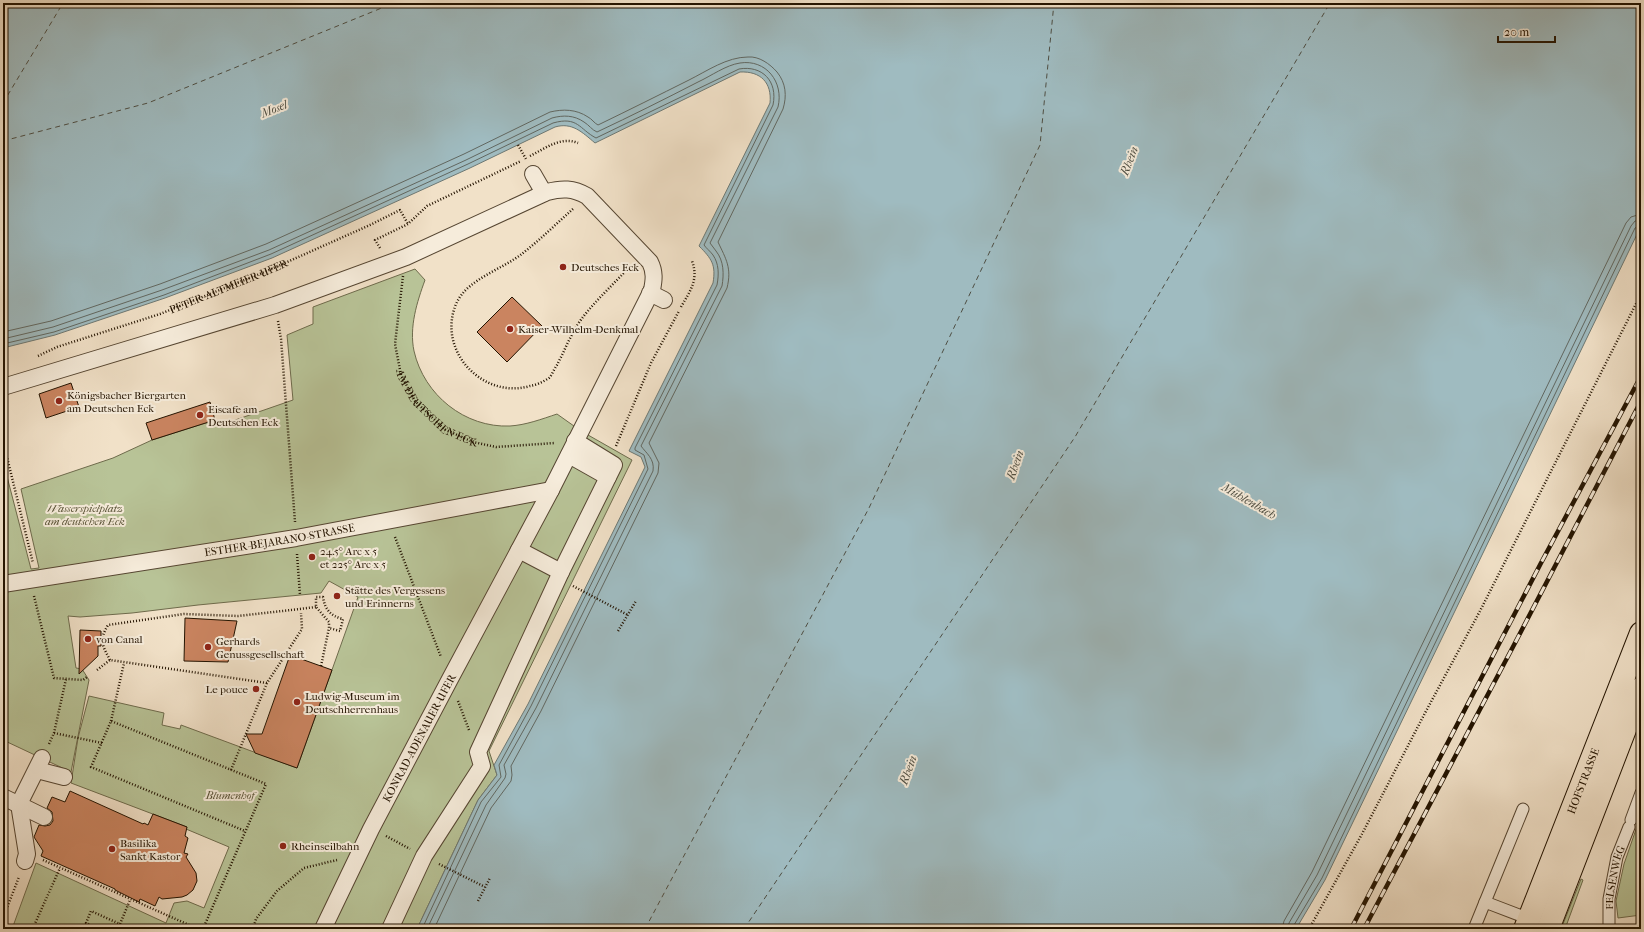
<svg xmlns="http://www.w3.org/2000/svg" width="1644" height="932" font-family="'IM FELL French Canon',serif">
<rect width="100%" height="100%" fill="#f1e1c8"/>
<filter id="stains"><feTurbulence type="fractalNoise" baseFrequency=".005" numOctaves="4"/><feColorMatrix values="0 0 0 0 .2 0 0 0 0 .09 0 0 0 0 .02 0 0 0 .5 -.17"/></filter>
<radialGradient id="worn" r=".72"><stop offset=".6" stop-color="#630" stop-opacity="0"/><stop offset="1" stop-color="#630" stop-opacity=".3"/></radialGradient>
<!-- green -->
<path fill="#b8c397" stroke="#6e6b4c" d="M 415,269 L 425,280 C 417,302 409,327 414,351 C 424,395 465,428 510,426 C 526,425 542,419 557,414 L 581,431 L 632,460 L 489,751 L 497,775 L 478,800 L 417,929 L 12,929 L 36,863 L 166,923 L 174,903 L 187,901 L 204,908 L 229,847 L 186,829 L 187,827 L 71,783 L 78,738 L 89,696 L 164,713 L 162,725 L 180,729 L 181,725 L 297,768 L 358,597 L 329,581 L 321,593 L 198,605 L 132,613 L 80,617 L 68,616 L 76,668 L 82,669 L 89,680 L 71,772 L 3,740 L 3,461 L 31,569 L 39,568 L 21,489 L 113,458 L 152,440 L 215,420 L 218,426 L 293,400 L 287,335 L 313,324 L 313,307 Z
M 1641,815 L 1641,915 L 1618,918 L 1616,901 L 1624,864 Z
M 1581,879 L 1583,880 L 1565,929 L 1561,929 Z"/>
<!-- water -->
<path fill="#9fbbc0" stroke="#6d7873" d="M 3,3 L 1641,3 L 1641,226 L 1325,880 L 1296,929 L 417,929 L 478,800 L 497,775 L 494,765 L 528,704 L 645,467 L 641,457 L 629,451 L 713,283 C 716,265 712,259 699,246 L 770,103 C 772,83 761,71 740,72 L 595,143 C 582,132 572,122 555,127 L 470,168 L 272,258 L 165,298 L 55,335 L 3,348 Z"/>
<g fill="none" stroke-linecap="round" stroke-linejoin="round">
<!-- shore -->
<path stroke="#616760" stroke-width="1" d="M 3,332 L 51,321 L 160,284 L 266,244 L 464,154 L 550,112 C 563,109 576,109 588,117 C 592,119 594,123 598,125 C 629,110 659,95 689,80 C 707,71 727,57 748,57 C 759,56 770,64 777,72 C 786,83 787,96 783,109 L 718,242 C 726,259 732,268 727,288 L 649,443 L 659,463 L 658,473 L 541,711 L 511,766 L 512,775 L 511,781 L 491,808 L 434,929
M 3,339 L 53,327 L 162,290 L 269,250 L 466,160 L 552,118 C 563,115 574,115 584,122 C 589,125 592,130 597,132 C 631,116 665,99 698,82 C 711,76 726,65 740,63 C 766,59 784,82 778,107 L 710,243 C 712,246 714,248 716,251 C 724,261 724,274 722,286 L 641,446 C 646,453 655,459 653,471 L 536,708 L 504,765 L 506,774 L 505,778 L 486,805 L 427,929
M 3,344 L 54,332 L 164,295 L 271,254 L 468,164 L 553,123 C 578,116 579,129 596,138 L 739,69 C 762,65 778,81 773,105 L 704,245 C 706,248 710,251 713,255 C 719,264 719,274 717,285 L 635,448 L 635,450 L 644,455 L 648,469 L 531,706 L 499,765 L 501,777 L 481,802 L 422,929
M 1282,929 L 1284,921 L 1312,872 L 1626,223 L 1631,217 L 1641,214
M 1288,929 L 1289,923 L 1317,875 L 1631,226 L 1635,221 L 1641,220
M 1293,929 L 1294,925 L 1322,878 L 1635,228 L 1641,225"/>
<!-- ferry -->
<path stroke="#4e4e43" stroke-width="1" stroke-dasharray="5 4" stroke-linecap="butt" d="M 3,103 L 63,3
M 3,141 L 148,103 L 394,3
M 645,929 L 869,508 L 1040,145 L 1054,3
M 744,929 L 1075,437 L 1330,3"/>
</g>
<!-- building -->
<path fill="#ca8460" stroke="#231300" d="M 512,297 L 542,326 L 507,362 L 477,332 Z
M 71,383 L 79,407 L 46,418 L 39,394 Z
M 210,402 L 215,420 L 152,440 L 146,423 Z
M 185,618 L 237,621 L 228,662 L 184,661 Z
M 80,630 L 101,631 L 101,646 L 98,646 L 98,656 L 79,674 Z
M 290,655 L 332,670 L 297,768 L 255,753 L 246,734 L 262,734 Z
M 70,791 L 143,824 L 144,823 L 148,825 L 153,814 L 187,827 L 185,836 L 188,838 L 184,853 L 188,854 L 186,857 L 196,873 L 197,881 L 193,890 L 187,895 L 182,897 L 162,899 L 159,897 L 155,906 L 140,899 L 139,902 L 115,890 L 115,889 L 41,856 L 43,851 L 34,837 L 39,825 L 45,826 L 50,825 L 53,821 L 52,812 L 47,808 L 52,797 L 65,802 Z"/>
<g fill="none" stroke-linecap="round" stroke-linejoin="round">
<!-- service casing -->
<g stroke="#564632" stroke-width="13">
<g id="service">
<path d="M 1631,820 L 1641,793"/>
<path d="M 1485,902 L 1523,809"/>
<path d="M 1474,929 L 1485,902 L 1532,920"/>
<path id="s3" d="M 1609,929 L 1609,899 L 1617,857 L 1629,827"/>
</g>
</g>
<!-- pedestrian casing -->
<g stroke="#564632" stroke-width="18">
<g id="pedestrian">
<path d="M 533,174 L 544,193"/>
<path d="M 650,293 L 664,300"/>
<path d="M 3,387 L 275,305 L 406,257 L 547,192 C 562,188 573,188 587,196 L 650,262 C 655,272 654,280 652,290 L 551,490 L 450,679 L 371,829 L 323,929"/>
<path d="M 569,455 L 608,477"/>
<path d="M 519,550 L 561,572"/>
<path id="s4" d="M 3,584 L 296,538 L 551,490"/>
<path d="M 37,770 L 64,777"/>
<path d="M 3,797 L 44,817"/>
<path d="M 25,861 L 27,854 L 19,804 L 42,758"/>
<path d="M 390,929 L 424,856 L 482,766 L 478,752 L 561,572 L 614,465 L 575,441"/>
</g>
</g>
<!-- primary casing -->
<g stroke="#231300" stroke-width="24">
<g id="primary">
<path id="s5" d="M 1525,929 L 1641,633"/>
<path d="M 1548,929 L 1641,688"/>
</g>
</g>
<!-- path -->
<g stroke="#231300" stroke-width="2.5" stroke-dasharray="1 2" stroke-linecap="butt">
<path d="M 518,145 L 526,159"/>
<path d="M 530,156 C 546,148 561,136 578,143"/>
<path d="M 573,209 C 557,223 541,239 523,253 C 503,269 468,279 457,302 C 435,349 482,400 530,386 C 536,385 543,382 549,378 C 552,375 554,369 557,365 C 565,350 572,331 583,317 C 597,299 615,283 630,266"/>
<path d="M 380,248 L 375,240 L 408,224 L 427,206 L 521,161"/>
<path id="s1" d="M 403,276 L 395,344 L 401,375 L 415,401 L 444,429 L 473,442 L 496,447 L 555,443"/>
<path d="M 681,307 C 690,291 699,280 692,261"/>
<path d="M 278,321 L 281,339 L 295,522"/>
<path id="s2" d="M 38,356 L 57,347 L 160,314 L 267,271 L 370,225 L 400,210 L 408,224"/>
<path d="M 3,441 L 33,563"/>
<path d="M 616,446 L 651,363 L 679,311"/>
<path d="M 395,537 L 441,657"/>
<path d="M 297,554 L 300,595"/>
<path d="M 573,586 L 628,615"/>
<path d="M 34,596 L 54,678 L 83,680 L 87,677"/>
<path d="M 618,631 L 636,601"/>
<path d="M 110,660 C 102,645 99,640 108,625 L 184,614 L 238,616 L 291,610"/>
<path d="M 321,666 L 329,628 L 329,622 L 316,607 L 316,597 L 323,597 C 325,610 331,616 343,619 L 340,631 L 329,628"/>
<path d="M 97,670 L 110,660 L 267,683 L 302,629 L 301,613"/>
<path d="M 458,701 L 469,730"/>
<path d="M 111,721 L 124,663"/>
<path d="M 54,733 L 102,743"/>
<path d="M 49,744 L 54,733 L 66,679"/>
<path d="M 231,770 L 267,683"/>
<path d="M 386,836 L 410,849"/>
<path d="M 43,860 L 198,929"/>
<path d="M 439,864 L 485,887"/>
<path d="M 478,901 L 490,878"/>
<path d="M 3,918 L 19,877"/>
<path d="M 120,924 L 130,900"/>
<path d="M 36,929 L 33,928 L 60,868"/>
<path d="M 100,929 L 86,923 L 91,911 L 131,929"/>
<path d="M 203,929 L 266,784 L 111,721 L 91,767 L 245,831"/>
<path d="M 253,929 L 256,919 L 277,891 L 304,868 L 337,860"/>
<path d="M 1309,929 L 1362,834 L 1425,713 L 1480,611 L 1641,294"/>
</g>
<!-- service -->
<use href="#service" stroke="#f6ecdb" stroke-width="11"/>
<!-- pedestrian -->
<use href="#pedestrian" stroke="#f6ecdb" stroke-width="16"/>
<!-- primary -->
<use href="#primary" stroke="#f1e1c8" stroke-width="22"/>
<!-- rail casing -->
<g stroke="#231300" stroke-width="4.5">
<path id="rail" d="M 1351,929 L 1541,563 L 1641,376
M 1364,929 L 1515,643 L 1641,401"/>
</g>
<!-- rail -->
<use href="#rail" stroke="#f6ecdb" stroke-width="3" stroke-dasharray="9" stroke-linecap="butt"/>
<!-- path-bridge -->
<path stroke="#231300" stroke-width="2.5" stroke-dasharray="1 2" stroke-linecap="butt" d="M 291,610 L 316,607"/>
</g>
<!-- markers -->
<g fill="#8f2418" stroke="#f6ecdb" stroke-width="1.5">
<circle cx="563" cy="267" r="4"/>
<circle cx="510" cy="329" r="4"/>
<circle cx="59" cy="401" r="4"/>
<circle cx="200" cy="415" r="4"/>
<circle cx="312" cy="557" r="4"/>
<circle cx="337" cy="596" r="4"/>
<circle cx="88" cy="639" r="4"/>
<circle cx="208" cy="647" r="4"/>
<circle cx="256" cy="689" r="4"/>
<circle cx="297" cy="702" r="4"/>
<circle cx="283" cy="846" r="4"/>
<circle cx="112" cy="849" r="4"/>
</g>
<g text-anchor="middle" stroke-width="4" stroke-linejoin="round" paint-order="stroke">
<!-- poi labels -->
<g font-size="11" fill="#231300" stroke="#f6ecdb" text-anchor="start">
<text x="571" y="271">Deutsches Eck</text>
<text x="518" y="333">Kaiser-Wilhelm-Denkmal</text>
<text x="67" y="399">Königsbacher Biergarten<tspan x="67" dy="13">am Deutschen Eck</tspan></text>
<text x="208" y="413">Eiscafe am<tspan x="208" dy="13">Deutschen Eck</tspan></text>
<text x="320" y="555">24.5° Arc x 5<tspan x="320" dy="13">et 225° Arc x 5</tspan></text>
<text x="345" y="594">Stätte des Vergessens<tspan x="345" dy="13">und Erinnerns</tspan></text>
<text x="96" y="643">von Canal</text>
<text x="216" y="645">Gerhards<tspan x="216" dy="13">Genussgesellschaft</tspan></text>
<text x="248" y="693" text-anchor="end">Le pouce</text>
<text x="305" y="700">Ludwig-Museum im<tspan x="305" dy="13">Deutschherrenhaus</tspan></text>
<text x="120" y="847">Basilika<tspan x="120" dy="13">Sankt Kastor</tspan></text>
<text x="291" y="850">Rheinseilbahn</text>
</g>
<!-- street labels -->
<g font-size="11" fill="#231300" stroke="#f6ecdb">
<text dy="4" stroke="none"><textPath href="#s2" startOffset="203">PETER-ALTMEIER-UFER</textPath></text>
<text dy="4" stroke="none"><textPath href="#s1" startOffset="150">AM DEUTSCHEN ECK</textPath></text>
<text dy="4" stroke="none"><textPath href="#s4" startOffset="280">ESTHER-BEJARANO-STRASSE</textPath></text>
<text transform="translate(419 738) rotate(-62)" y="4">KONRAD-ADENAUER-UFER</text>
<text dy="4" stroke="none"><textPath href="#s5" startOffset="159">HOFSTRASSE</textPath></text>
<text dy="4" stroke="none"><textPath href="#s3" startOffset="52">FELSENWEG</textPath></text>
</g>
<!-- park labels -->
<g font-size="11" font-style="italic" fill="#575135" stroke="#f6ecdb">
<text x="85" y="512">Wasserspielplatz<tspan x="85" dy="13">am deutschen Eck</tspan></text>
<text x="230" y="799">Blumenhof</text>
</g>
<!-- water labels -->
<g font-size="12" font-style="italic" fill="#4e4e43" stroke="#f6ecdb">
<text transform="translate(274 109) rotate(-22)" y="4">Mosel</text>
<text transform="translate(1129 161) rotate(-69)" y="4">Rhein</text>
<text transform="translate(1015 465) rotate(-71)" y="4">Rhein</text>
<text transform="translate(1249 501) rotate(30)" y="4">Mühlenbach</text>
<text transform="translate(908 770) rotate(-70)" y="4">Rhein</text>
</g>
</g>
<!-- margin -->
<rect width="1644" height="932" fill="none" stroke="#f1e1c8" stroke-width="16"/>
<rect x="4" y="4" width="1636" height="924" fill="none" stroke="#231300" stroke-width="2"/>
<rect x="8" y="8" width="1628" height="916" fill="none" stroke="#231300"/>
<!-- scale -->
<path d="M1498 36v6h57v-6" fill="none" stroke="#231300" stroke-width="2"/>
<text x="1504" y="36" font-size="12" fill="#231300" stroke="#f6ecdb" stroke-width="3" paint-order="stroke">20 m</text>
<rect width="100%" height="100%" filter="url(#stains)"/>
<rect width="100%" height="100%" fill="url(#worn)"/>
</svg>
